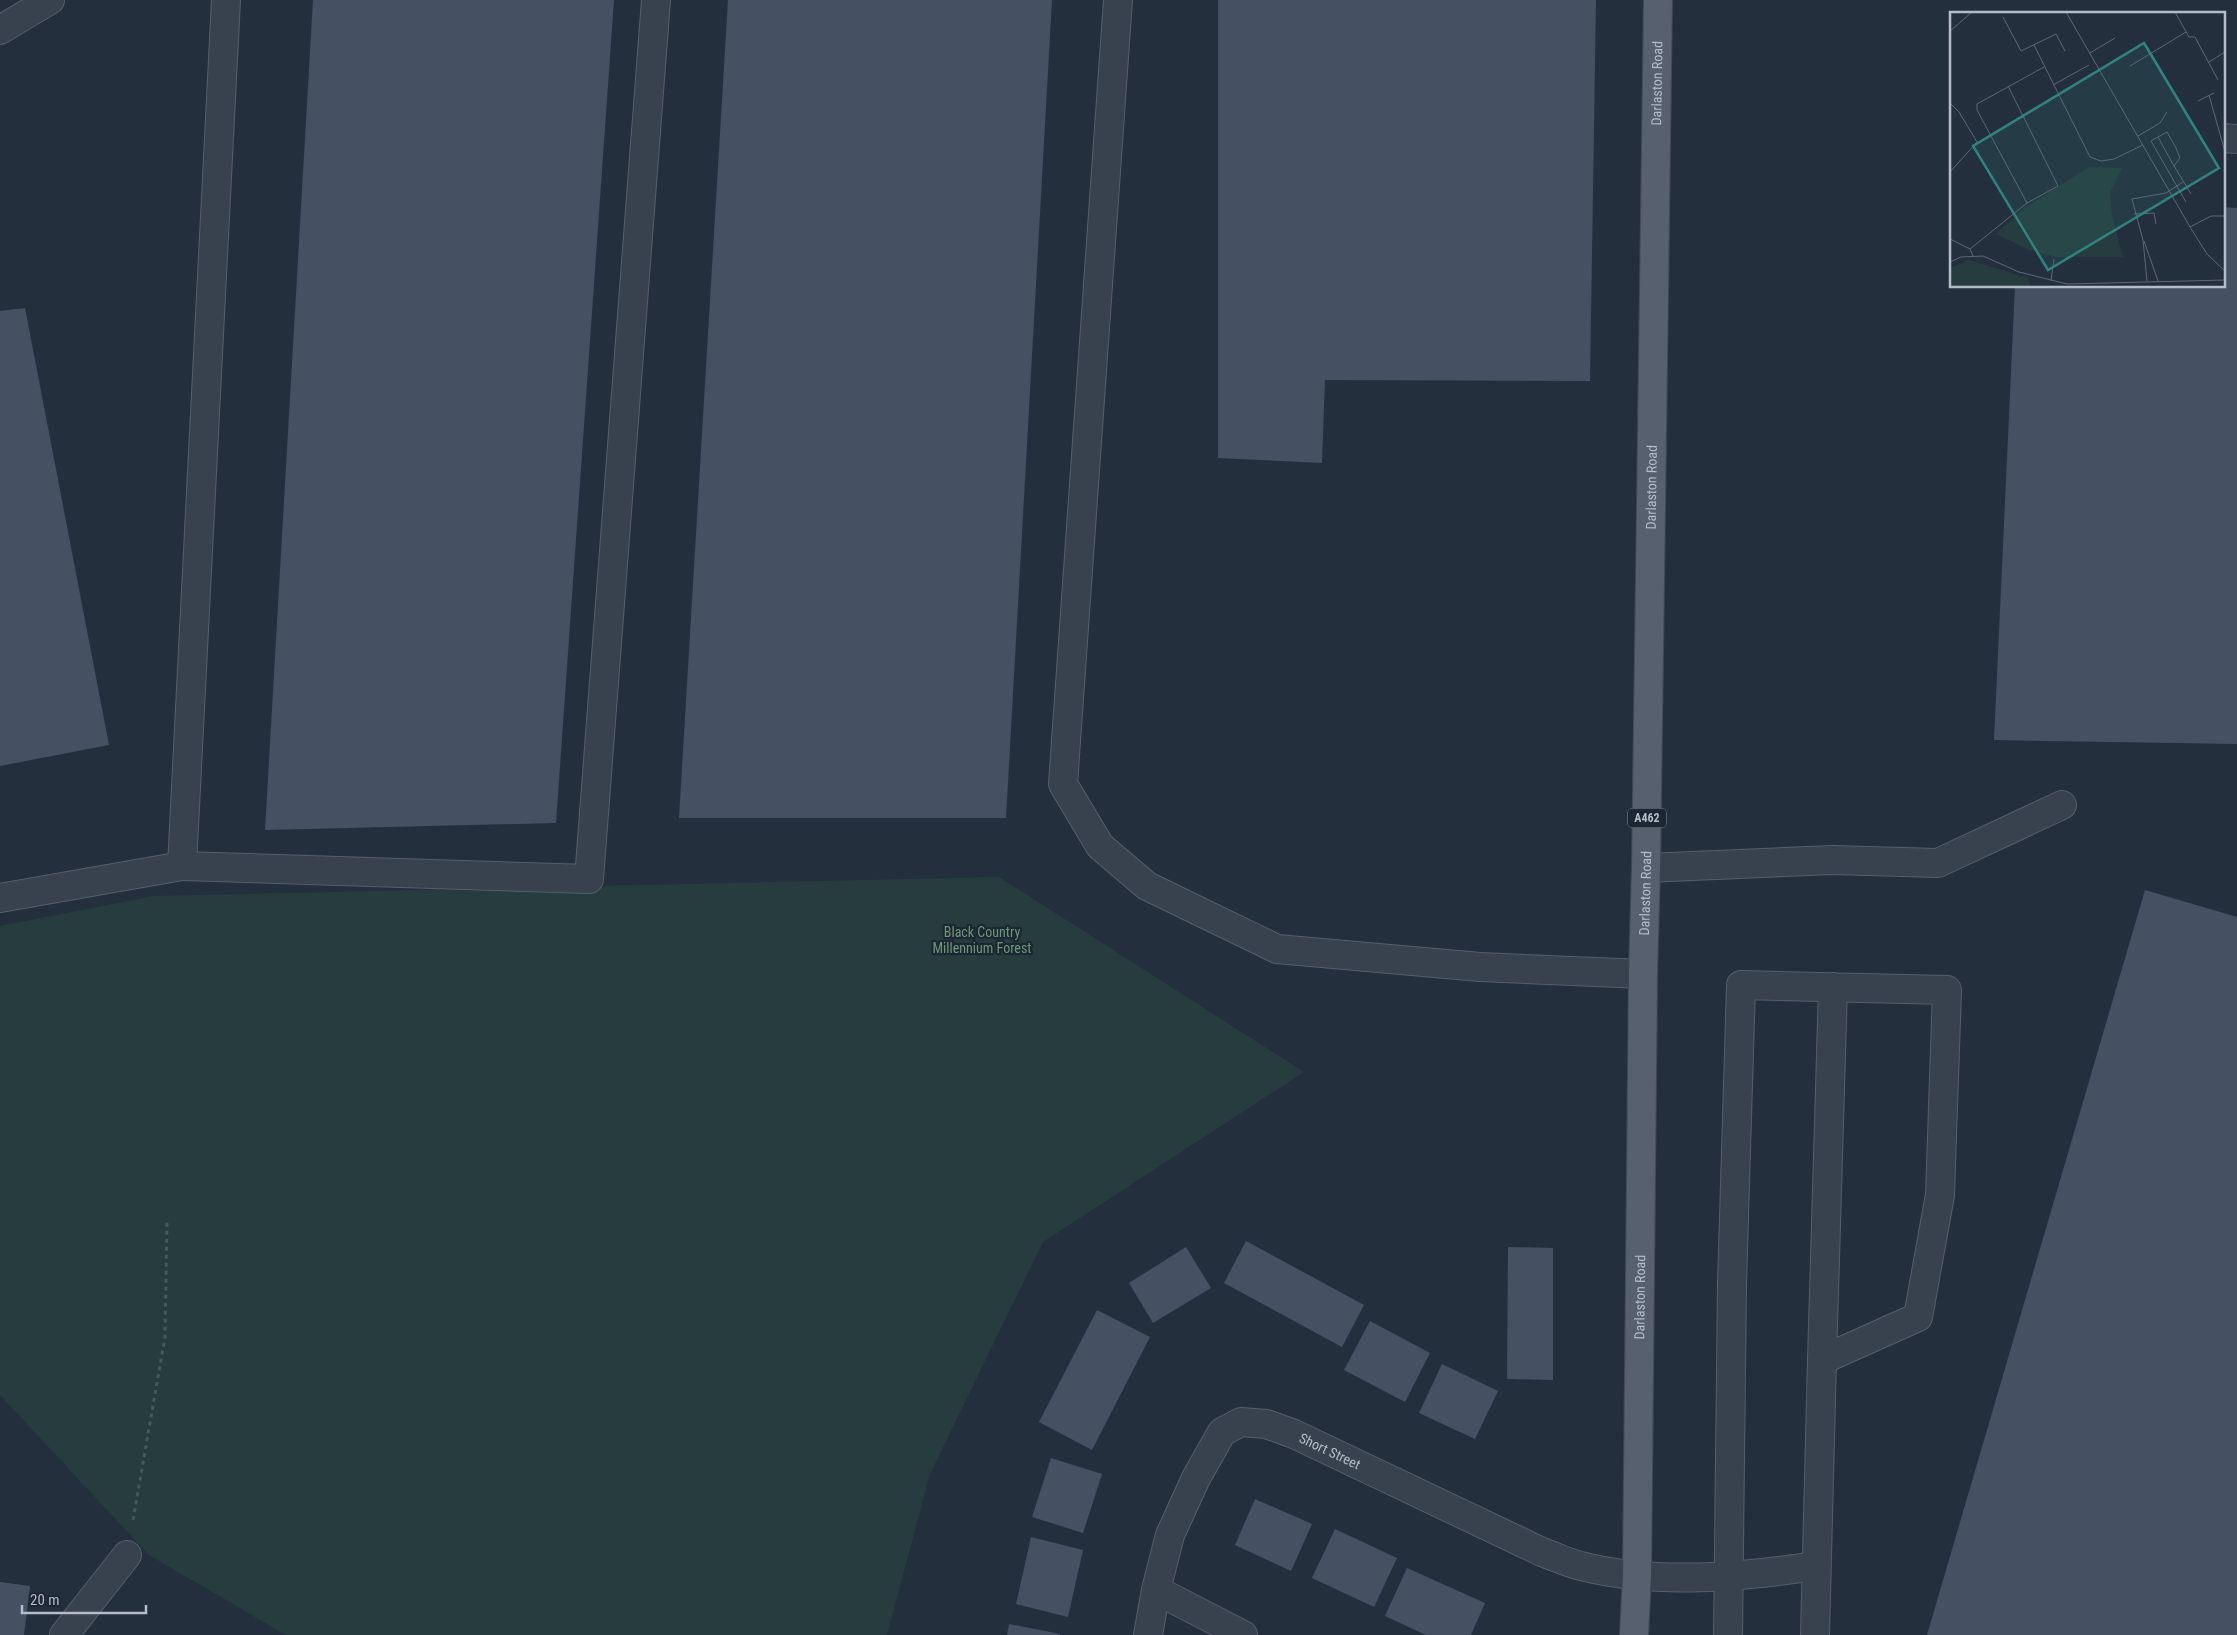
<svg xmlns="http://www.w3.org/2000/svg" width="2237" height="1635" font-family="'Roboto Condensed',sans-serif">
<rect width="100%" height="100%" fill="#242f3e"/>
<!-- green -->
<path fill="#263c3f" d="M 999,877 L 1304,1072 L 1043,1242 L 930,1474 L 887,1635 L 286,1635 L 149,1555 L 0,1395 L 0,926 L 154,896 Z"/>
<!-- building -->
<path fill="#455162" d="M 313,0 L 614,0 L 556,823 L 265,830 Z
M 728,0 L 1052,0 L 1006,818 L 679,818 Z
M 1218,0 L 1596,0 L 1590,381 L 1325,380 L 1322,463 L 1218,458 Z
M 2223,207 L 2237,208 L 2237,744 L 1994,740 L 2015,286 L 2223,286 Z
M 25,308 L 109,745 L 0,766 L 0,311 Z
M 2145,890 L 2237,917 L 2237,1635 L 1927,1635 Z
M 1246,1241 L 1364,1305 L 1342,1347 L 1224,1283 Z
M 1186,1247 L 1211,1288 L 1153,1323 L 1129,1283 Z
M 1508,1247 L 1553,1248 L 1553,1380 L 1507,1379 Z
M 1097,1310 L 1150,1337 L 1092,1450 L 1039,1422 Z
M 1370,1321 L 1430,1353 L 1405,1402 L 1344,1370 Z
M 1442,1364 L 1498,1391 L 1475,1439 L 1419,1413 Z
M 1051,1458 L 1102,1474 L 1083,1533 L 1032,1517 Z
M 1255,1499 L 1312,1524 L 1291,1571 L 1235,1545 Z
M 1335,1529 L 1397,1558 L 1374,1607 L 1312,1578 Z
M 1031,1537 L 1083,1550 L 1068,1617 L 1016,1604 Z
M 1407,1568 L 1485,1603 L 1471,1635 L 1426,1635 L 1385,1616 Z
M 0,1582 L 30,1586 L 24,1635 L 0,1635 Z
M 1009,1624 L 1060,1634 L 1060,1635 L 1007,1635 Z"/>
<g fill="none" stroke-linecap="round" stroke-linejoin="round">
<!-- minor casing -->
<g stroke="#565f6c" stroke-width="30">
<g id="minor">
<path d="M 1118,0 L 1063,784 L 1100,846 L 1147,886 L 1277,949 L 1480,967 L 1643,974"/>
<path d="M 0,30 L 50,0"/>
<path d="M 2223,138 L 2237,139"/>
<path d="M 182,866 L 589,879 L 656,0"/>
<path d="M 1646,868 L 1833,860 L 1938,863 L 2062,805"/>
<path d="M 0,898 L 182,866 L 226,0"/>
<path d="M 1156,1590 L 1243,1635"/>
<path d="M 64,1635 L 127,1555"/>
<path id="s1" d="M 1148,1635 L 1156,1590 L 1170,1535 L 1196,1478 L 1222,1432 L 1241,1422 L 1266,1424 L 1294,1434 L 1542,1552 C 1556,1557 1570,1564 1585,1567 C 1659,1585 1741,1577 1815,1566"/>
<path d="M 1728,1635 L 1732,1284 L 1741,985 L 1947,990 L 1940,1195 L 1918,1317 L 1822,1360 L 1833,987"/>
<path d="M 1815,1635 L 1822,1360"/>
</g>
</g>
<!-- major casing -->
<g stroke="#414a57" stroke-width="30">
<g id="major">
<path id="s2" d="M 1634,1635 L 1637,1576 L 1643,974 L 1646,868 L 1658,0"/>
</g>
</g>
<!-- path -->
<path stroke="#44595c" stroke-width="3" stroke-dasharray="4 4" stroke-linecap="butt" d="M 133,1520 L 165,1337 L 167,1220"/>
<!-- minor -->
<use href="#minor" stroke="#38414e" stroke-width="28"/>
<!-- major -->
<use href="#major" stroke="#56606e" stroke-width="28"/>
</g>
<g text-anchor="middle" stroke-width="4.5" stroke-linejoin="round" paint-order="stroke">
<!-- shield labels -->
<rect fill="#1d2633" stroke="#878f9c" stroke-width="1" x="1628" y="808.5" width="38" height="19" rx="4"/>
<g font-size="12" font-weight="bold" fill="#b4bcc9">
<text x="1647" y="822">A462</text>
</g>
<!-- street labels -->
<g font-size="14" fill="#b4bcc9" stroke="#1d2633">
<text dy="5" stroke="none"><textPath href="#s2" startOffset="1552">Darlaston Road</textPath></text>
<text dy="5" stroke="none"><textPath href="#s2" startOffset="1148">Darlaston Road</textPath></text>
<text dy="5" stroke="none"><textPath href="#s2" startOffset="742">Darlaston Road</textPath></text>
<text dy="5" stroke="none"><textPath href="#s2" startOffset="338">Darlaston Road</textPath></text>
<text dy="5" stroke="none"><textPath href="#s1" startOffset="334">Short Street</textPath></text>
</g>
<!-- park labels -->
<g font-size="14" fill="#6b9a76" stroke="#1d2633">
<text x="982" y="937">Black Country<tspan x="982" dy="16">Millennium Forest</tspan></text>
</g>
</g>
<!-- overview -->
<g transform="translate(1950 12)">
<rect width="275" height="275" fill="#242f3e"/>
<path d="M 139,155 L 172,156 L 160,181 L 162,203 L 173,245 L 106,245 L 77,237 L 46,222 L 76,195 ZM 19,248 L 78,266 L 80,275 L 0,275 L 0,256 Z" fill="#263c3f"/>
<path fill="none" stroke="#5e6776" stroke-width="1" d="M 116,0 L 240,215 L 257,242 L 275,259M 225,0 L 239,25 L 245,25 L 268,68M 53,5 L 71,39 L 106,22 L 115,39M 0,19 L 22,0M 84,33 L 140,145 L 151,149 L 164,147 L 193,133M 140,41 L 165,26M 259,50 L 275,40M 180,54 L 236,20M 103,73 L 139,53M 58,74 L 108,174 L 77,191M 259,83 L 275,140M 248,89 L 264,81M 0,91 L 9,100 L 27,130 L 0,160M 188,124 L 210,111 L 217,100M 208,125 L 224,154 L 230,146 L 226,136 L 217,120 L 208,125 L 201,129 L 236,190M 224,154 L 241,182M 184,202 L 204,201 L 206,212M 240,215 L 261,204 L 275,204M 0,227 L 20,237M 194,229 L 208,269M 23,244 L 20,237 L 77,191 L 27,98 L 27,92 L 94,55M 0,250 L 11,245 L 33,244 L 69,260 L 117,272 L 275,268M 101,269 L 104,247M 197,269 L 193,228 L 182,187 L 216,181 L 233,170"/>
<path fill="#308480" fill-opacity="0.15" stroke="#308480" stroke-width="2.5" d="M 194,31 L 269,156 L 98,258 L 23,134 Z"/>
<rect width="275" height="275" fill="none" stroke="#b4bcc9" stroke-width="2.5"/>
</g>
<!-- scale -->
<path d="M22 1605v8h124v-8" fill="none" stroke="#b4bcc9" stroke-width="2.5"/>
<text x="30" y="1605" font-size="15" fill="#b4bcc9" stroke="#1d2633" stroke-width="4" paint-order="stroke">20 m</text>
</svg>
